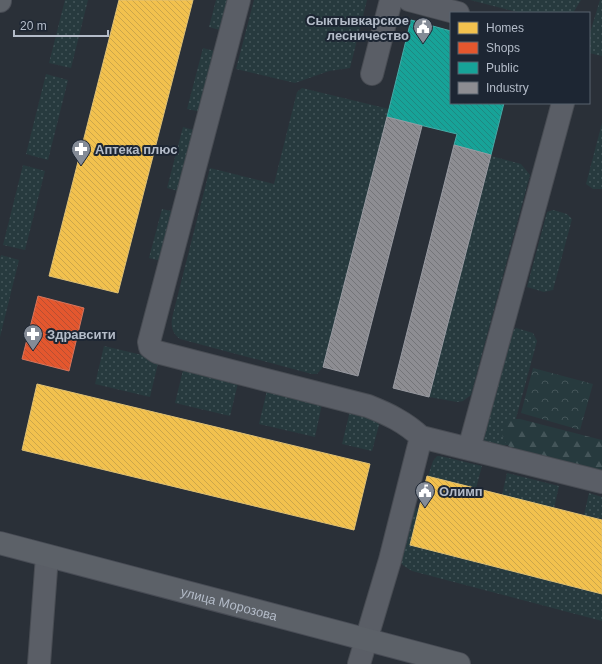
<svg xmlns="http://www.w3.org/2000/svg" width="602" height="664" font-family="Arial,sans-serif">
<defs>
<pattern id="grass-dots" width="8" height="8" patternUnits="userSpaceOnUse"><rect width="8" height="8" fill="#273a3e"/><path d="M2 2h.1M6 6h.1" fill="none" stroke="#445559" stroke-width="1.8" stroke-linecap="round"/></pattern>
<pattern id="forest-firs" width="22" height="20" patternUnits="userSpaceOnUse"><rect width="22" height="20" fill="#273a3e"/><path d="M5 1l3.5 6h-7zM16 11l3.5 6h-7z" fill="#445559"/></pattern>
<pattern id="park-crowns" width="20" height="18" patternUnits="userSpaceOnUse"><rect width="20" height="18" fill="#273a3e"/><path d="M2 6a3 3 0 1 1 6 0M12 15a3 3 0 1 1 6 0" fill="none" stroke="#445559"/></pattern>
<pattern id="homes-back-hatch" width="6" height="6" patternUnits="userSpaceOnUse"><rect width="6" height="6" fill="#f2c14e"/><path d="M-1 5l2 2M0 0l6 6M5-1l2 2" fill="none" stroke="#cca64a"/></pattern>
<pattern id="shops-back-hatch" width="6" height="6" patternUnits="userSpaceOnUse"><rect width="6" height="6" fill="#e4572e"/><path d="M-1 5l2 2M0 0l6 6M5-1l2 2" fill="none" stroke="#b84f32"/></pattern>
<pattern id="public-back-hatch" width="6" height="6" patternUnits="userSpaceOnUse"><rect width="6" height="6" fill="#17a398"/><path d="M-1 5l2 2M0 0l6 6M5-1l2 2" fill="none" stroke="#1f8881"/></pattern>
<pattern id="industry-back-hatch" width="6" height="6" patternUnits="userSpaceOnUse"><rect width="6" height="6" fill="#8d8d92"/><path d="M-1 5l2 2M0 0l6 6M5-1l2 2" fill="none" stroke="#737478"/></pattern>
</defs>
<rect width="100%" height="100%" fill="#2a3038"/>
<!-- grass -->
<path fill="url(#grass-dots)" d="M 65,0 L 88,0 L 71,68 L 49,63 Z
M 216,0 L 232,0 L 223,31 L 209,27 Z
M 254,0 L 367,0 L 350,68 L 329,71 L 295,83 L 236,69 Z
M 470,0 L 581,0 L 573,13 L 521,13 Z
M 600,0 L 602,0 L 602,56 L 589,53 L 589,36 Z
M 203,48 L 218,52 L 202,112 L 187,109 Z
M 46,74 L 68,80 L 48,160 L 26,154 Z
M 302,88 L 389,109 L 323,367 L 317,374 L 312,374 L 180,339 C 172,333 171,327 172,318 L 210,168 L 274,184 L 297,92 Z
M 602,123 L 602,189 L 593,189 L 586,184 Z
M 183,127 L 197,131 L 182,192 L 167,188 Z
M 491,156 L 521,164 L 530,175 L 471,395 L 463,401 L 457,402 L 429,397 Z
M 23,165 L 45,171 L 25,250 L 3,245 Z
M 162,209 L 176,212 L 164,262 L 149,258 Z
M 553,210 L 567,214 L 572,219 L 553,290 L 544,292 L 527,287 L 547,212 Z
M 1,255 L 19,260 L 0,337 L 0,258 Z
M 516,328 L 533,333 L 537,341 L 509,444 C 501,448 489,447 482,441 L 509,333 Z
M 104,346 L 159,359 L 150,397 L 95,384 Z
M 184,366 L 239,379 L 230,416 L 175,403 Z
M 268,386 L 323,399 L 315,437 L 259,424 Z
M 351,407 L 377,420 L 379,425 L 372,451 L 342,444 Z
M 437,456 L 440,456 L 482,466 L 476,488 L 428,476 L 433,461 Z
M 507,473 L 559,486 L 554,508 L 502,495 Z
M 589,493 L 602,497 L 602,519 L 584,515 Z
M 410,507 L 419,509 L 410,545 L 602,594 L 602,621 L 412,571 L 404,566 L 399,561 Z"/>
<!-- forest -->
<path fill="url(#forest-firs)" d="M 514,419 L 520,419 L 602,440 L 602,471 L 511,448 C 499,439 499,424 514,419 Z"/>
<!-- park -->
<path fill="url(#park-crowns)" d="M 533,368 L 593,384 L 580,430 L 521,413 Z"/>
<!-- homes -->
<path fill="url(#homes-back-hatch)" stroke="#dfc073" d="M 119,0 L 193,0 L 118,293 L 49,276 Z
M 37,384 L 370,464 L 354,530 L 22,450 Z
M 427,476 L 602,520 L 602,594 L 410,545 Z"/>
<!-- shops -->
<path fill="url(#shops-back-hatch)" stroke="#d6755c" d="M 38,296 L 84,308 L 69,371 L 22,359 Z"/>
<!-- public -->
<path fill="url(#public-back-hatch)" stroke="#46aaa7" d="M 411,20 L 451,31 L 451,103 L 504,103 L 491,155 L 454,145 L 457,134 L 387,117 Z"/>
<!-- industry -->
<path fill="url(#industry-back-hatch)" stroke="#999ba2" d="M 387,117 L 422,126 L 358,376 L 323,367 Z
M 454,145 L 491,155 L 429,397 L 393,388 Z"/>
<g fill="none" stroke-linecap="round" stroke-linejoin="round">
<!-- minor casing -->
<g stroke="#484c53" stroke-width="24">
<path id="minor" d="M 239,0 L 149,342 L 150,347 L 157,352 L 368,406 C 388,414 405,422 421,437 L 602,482
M 409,0 L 458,13
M 372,74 L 391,0
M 469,449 L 563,103
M 39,664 L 47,556
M 359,664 L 390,560 L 421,437"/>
</g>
<!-- major casing -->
<g stroke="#484c55" stroke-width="24">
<g id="major">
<path d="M 0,1 L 0,0"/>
<path id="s1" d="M 0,543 L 459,664"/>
</g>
</g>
<!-- minor -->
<use href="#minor" stroke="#5a5e66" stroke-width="22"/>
<!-- major -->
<use href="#major" stroke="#5c6168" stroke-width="22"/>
</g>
<!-- icons -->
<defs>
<g id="civic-pin" transform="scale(1)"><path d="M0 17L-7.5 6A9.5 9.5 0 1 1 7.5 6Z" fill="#848b96" stroke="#1d2633"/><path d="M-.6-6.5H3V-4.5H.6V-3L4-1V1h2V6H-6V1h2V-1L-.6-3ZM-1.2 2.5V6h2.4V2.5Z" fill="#fff"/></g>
<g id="pharmacy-pin" transform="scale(1)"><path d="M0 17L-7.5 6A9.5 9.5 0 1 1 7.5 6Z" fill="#848b96" stroke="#1d2633"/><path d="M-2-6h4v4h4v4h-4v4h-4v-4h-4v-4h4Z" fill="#fff"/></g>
</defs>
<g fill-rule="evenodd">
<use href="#civic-pin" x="423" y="27"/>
<use href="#pharmacy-pin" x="81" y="149"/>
<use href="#pharmacy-pin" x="33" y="334"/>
<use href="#civic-pin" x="425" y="491"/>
</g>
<g text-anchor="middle" stroke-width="4" stroke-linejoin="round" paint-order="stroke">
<!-- poi labels -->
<g font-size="13" font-weight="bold" fill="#b4bcc9" stroke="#1d2633" text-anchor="start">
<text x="409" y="25" text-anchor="end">Сыктывкарское<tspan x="409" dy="15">лесничество</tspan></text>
<text x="95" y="154">Аптека плюс</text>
<text x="47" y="339">Здравсити</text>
<text x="439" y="496">Олимп</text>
</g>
<!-- street labels -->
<g font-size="13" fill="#b4bcc9" stroke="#1d2633">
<text dy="5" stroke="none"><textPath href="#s1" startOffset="237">улица Морозова</textPath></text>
</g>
</g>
<!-- legend -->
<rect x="450" y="12" width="140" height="92" fill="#1d2633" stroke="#59626f"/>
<rect x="458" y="22" width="20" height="12" fill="#f2c14e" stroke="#59626f"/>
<text x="486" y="32" font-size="12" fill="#b4bcc9">Homes</text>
<rect x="458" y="42" width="20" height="12" fill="#e4572e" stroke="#59626f"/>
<text x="486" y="52" font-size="12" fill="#b4bcc9">Shops</text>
<rect x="458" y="62" width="20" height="12" fill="#17a398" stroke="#59626f"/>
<text x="486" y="72" font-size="12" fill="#b4bcc9">Public</text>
<rect x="458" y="82" width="20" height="12" fill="#8d8d92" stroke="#59626f"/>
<text x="486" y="92" font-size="12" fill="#b4bcc9">Industry</text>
<!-- scale -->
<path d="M14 30v6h94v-6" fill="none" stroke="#b4bcc9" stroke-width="2"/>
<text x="20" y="30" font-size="12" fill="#b4bcc9" stroke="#1d2633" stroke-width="3" paint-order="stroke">20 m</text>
</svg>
